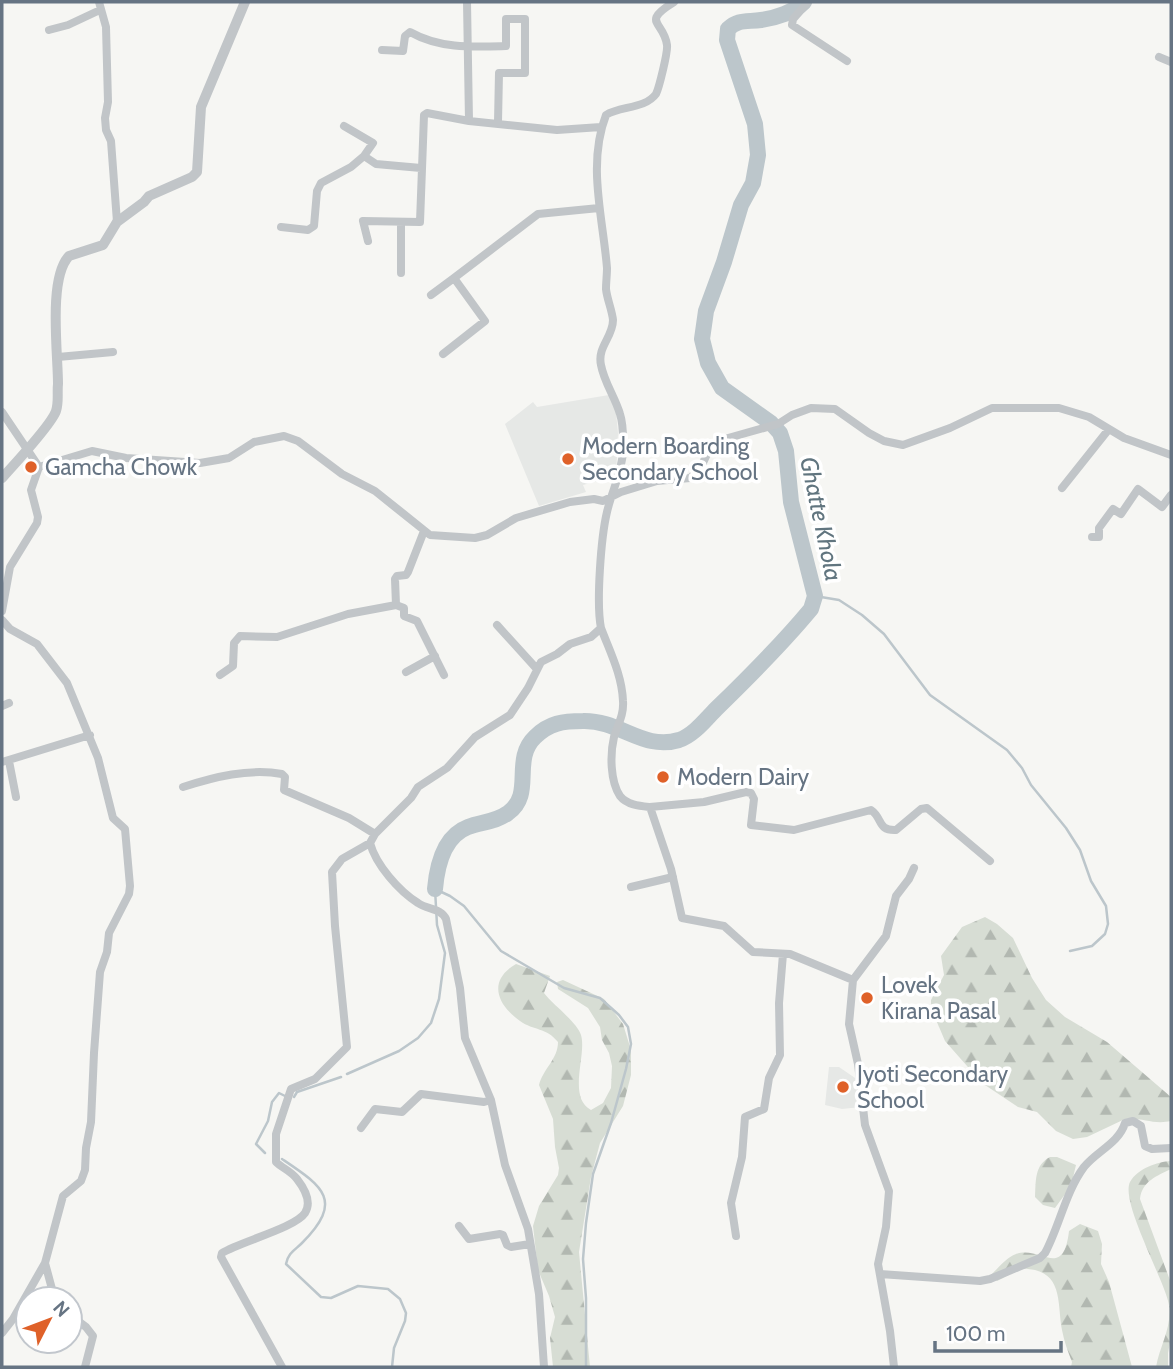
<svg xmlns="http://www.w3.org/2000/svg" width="1173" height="1369" font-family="Cabin,sans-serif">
<defs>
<pattern id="forest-firs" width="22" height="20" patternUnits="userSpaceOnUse" patternTransform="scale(1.75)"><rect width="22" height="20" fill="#d7ddd4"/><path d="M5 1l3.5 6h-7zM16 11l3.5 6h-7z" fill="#b2b8b1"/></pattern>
</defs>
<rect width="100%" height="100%" fill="#f6f6f3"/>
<!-- built -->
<path fill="#e6e8e6" d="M 609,395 L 616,412 L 618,433 L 616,476 L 583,485 L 586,492 L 539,506 L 505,424 L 533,402 L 537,407 Z
M 829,1067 L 839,1067 L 858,1080 L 861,1107 L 842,1109 L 825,1105 Z"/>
<!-- forest -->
<path fill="url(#forest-firs)" d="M 985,917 L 997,924 L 1013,938 L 1032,978 L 1046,1000 L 1065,1017 L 1107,1042 L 1171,1097 L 1171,1121 C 1153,1125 1142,1117 1125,1119 L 1087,1137 L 1073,1139 L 1056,1131 L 1037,1112 L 1018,1107 L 982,1083 L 945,1041 L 931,1008 L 931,1000 L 944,975 L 941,956 L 962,927 Z
M 516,964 L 550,976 L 544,993 C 553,1005 577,1022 581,1035 C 587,1055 567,1097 591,1110 L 603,1103 L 611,1088 L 612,1066 L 609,1053 L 602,1040 L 600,1027 L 588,1008 L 558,989 L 557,982 L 563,980 L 604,999 L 623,1024 L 631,1050 L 631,1075 L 623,1106 L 600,1143 L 591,1177 L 579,1252 L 590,1367 L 553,1367 L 550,1338 L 555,1317 L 549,1296 L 538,1270 L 533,1226 L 539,1206 L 558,1175 L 559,1168 L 555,1147 L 553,1119 L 539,1085 C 543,1069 558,1059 558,1042 C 546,1027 534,1031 520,1021 C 496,1004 488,980 516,964 Z
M 1050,1157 L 1057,1157 L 1076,1165 L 1071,1186 L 1055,1208 L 1043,1205 L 1035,1197 C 1036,1182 1034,1165 1050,1157 Z
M 1171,1161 L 1171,1169 C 1157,1176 1142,1181 1140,1199 L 1171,1283 L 1171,1337 L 1168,1353 L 1168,1367 L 1156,1367 C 1160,1345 1172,1328 1169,1305 C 1165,1281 1120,1202 1130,1182 C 1138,1168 1157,1162 1171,1161 Z
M 1080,1224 L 1098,1231 L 1102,1244 L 1101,1264 L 1109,1282 L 1132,1367 L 1071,1367 L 1072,1362 C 1068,1352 1064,1341 1062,1330 C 1057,1305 1064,1272 1028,1269 C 1017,1267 1007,1277 997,1281 L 991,1275 C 998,1268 1007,1257 1016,1254 C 1041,1245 1063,1281 1069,1231 Z"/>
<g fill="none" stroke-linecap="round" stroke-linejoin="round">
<!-- stream -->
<path stroke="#bcc6cb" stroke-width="2.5" d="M 815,596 L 839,600 L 862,615 L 884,634 L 930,695 L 1007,750 L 1022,768 L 1031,785 L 1066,828 L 1080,850 L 1091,881 L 1106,906 L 1108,924 L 1105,934 L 1092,946 L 1070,951
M 347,1074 L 399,1051 L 418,1038 L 431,1023 L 439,999 L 445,953 L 437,925 L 435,889 L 450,896 L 464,906 L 501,951 L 564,988 L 600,998 L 619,1015 L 628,1027 L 631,1044 L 626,1069 L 611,1123 L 593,1174 L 586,1223 L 583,1259 L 586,1298 L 586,1367
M 294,1097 L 297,1092 L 341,1077
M 265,1153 L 256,1144 L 268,1121 L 272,1102 L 279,1093 L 285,1096
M 282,1159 C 322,1186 345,1200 302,1243 C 295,1250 288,1253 286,1264 L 321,1297 L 331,1298 L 358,1286 L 388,1289 L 400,1299 L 406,1313 L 405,1321 L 394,1348 L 392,1367"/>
<!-- river -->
<path stroke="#bcc6cb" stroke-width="16" d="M 435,889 C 437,866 444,836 468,827 C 481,822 496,822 508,813 C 535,794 511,760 535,737 C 549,723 563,721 583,721 C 620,720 643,751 679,740 C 694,735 706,719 716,709 C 749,677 782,644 811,609 L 815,596 L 791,502 L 786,451 L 780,433 L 771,423 L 722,388 L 708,363 L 702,339 L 706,311 L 724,262 L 741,205 L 753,183 L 758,155 L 755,124 L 727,40 L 728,29 C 738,19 747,22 761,20 C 776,18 794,12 804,2"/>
<!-- minor -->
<path stroke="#c1c5c8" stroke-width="8" d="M 99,2 L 106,27 L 108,102 L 105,118 L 106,130 L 111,141 L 117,222
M 467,2 L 469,121 L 557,130 L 601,127
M 808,2 L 793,19 L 792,25 L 847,61
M 49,30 L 68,25 L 100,10
M 382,50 L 403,51 L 405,36 L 410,32 C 440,49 473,47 506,46 L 506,19 L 525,19 L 525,73 L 499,73 L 498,122
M 1159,57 L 1171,62
M 364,156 L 376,164 L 421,168
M 401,222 L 401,273
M 281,227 L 308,230 L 314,226 L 317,191 L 321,183 L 351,167 L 364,156 L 373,143 L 344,126
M 368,241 L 363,221 L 420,222 L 424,115 L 427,113 L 469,121
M 431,295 L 454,278
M 443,354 L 485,321 L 454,278 L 538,214 L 599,208
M 58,357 L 113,352
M 2,412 L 39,467
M 39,467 L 92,451 L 126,458 L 200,463 L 229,458 L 254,442 L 284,436 L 298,441 L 342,474 L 375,491 L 430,535 L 475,538 L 487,535 L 516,518 L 570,502 L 594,499 L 603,501 L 621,492 L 657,481 L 690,478 L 700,469 L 709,450 L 721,440 L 778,424 L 792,415 L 811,408 L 835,409 L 869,433 L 884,441 L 903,445 L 950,428 L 992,408 L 1059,408 L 1089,417 L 1124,438 L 1171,455
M 1062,488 L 1109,429
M 424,531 L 408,572 L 406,575 L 397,576 L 395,579 L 396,605 L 404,608 L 404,616 L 417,621 L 444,675
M 1092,537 L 1099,537 L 1099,528 L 1113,509 L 1121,514 L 1138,489 L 1162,507 L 1171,495
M 2,611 L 10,567 L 37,523 L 38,517 L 31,490 L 39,467
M 2,620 L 10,629 L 37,644 L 67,683 L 98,758 L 113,818 L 125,829 L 130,886 L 129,894 L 109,933 L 107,952 L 100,972 L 94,1053 L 91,1122 L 86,1148 L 85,1170 L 81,1181 L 63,1196 L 45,1263 L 52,1289 L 58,1299
M 497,625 L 536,668
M 601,628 C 610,652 622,675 623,701 C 624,715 618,724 614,737 C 610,754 610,781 620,796 C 627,805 640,806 650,807 L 671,869 L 682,918 L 724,926 L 753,952 L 790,954 L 853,980 L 849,1024 L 858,1064 L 865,1125 L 889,1191 L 886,1227 L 878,1264 L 890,1331 L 894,1367
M 406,672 L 435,656
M 220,675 L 233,666 L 234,643 L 240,636 L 277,637 L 348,614 L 396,605
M 2,706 L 9,703
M 9,761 L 16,797
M 2,762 L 90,735
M 183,787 C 214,777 249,768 282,774 L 285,777 L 284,790 L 349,818 L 375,834
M 650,807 L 704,802 L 746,792 L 751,793 L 754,799 L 751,825 L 794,830 L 871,810 C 883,818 877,831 896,830 L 921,809 L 927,808 L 990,861
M 631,887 L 673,877
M 853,980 L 886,936 L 896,896 L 909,879 L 914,868
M 361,1128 L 375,1109 L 402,1112 L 421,1094 L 484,1102 L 491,1100
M 459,1226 L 469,1239 L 500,1234 L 503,1235 L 507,1245 L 511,1247 L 530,1244
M 736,1236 L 731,1203 L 742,1157 L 745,1117 L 764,1109 L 769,1078 L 780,1055 L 779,1003 L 783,954
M 880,1274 L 980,1281 L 990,1279 L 1040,1258 L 1045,1253 C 1059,1227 1066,1191 1084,1167 C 1097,1151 1119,1143 1125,1123 L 1133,1121 L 1141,1126 L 1145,1146 L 1152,1149 L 1171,1148
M 70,1315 L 86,1327 L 93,1336 L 85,1367
M 2,1333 L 13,1319 L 45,1263
M 282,1367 L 221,1257 L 222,1253 C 239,1242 295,1228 305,1213 C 312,1202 304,1188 297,1179 C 291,1171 282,1168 276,1162 L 276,1134 L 291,1089 L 315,1079 L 347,1047 L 335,926 L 332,872 L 342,859 L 370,843
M 544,1367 L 539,1294 L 528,1229 L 505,1165 L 491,1100 L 465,1038 L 460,988 L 446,919 C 441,908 428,910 418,903 C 399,891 376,865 370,843 L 375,834 L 411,798 L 418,787 L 447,768 L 475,737 L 510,715 L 528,688 L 541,662 L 557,654 L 570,644 L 591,637 L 601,628 C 596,603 601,537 607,512 C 612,490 622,473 623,451 C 623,439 624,426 620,414 C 615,397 604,382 601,365 C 597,347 613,337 613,320 C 612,310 607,299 606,289 C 606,282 607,275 607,268 C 603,218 587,164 606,115 C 620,106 645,109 656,94 C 659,88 668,52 667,45 C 664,21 640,23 674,2"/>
<!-- tertiary -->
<path stroke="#c1c5c8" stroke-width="10" d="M 2,478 C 13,466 52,423 56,411 C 59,402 57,392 58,384 C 58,353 48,278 69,256 L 103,245 L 117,222 L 144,202 L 149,196 L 192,177 L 197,172 L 201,107 L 245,2"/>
</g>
<!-- markers -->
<g fill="#df6129" stroke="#fff" stroke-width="2.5">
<circle cx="568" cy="459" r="7"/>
<circle cx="31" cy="467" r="7"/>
<circle cx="663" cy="777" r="7"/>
<circle cx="867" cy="998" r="7"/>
<circle cx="843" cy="1087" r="7"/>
</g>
<g text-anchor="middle" stroke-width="7" stroke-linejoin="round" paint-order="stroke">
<!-- poi labels -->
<g font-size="23" fill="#667483" stroke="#fff" text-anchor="start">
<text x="582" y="454">Modern Boarding<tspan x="582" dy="26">Secondary School</tspan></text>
<text x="45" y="475">Gamcha Chowk</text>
<text x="677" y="785">Modern Dairy</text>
<text x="881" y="993">Lovek<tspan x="881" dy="26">Kirana Pasal</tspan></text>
<text x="857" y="1082">Jyoti Secondary<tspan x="857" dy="26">School</tspan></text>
</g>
<!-- water labels -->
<g font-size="24" font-style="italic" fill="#61757f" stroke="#fff">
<text transform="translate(821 519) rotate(78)" y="8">Ghatte Khola</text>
</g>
</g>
<!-- border -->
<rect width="1173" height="1369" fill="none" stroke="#667483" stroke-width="7"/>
<!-- north arrow -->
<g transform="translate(49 1320) rotate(48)"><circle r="33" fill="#ffffff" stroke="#c2c7cd" stroke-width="2"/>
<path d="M0-5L12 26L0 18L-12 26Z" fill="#df6129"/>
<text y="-10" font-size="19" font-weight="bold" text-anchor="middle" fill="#667483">N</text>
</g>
<!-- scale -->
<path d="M935 1341v10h126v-10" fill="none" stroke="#667483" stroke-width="3.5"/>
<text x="946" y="1341" font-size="21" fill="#667483" stroke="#ffffff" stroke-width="5" paint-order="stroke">100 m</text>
</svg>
